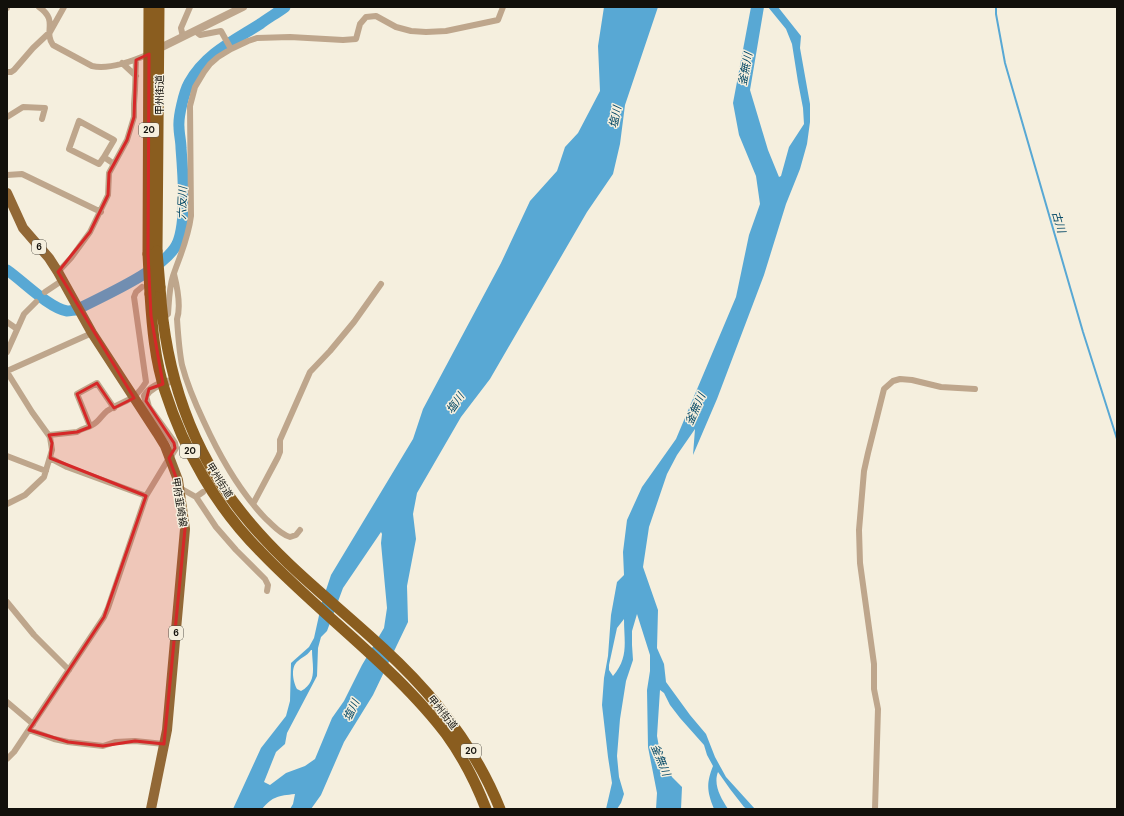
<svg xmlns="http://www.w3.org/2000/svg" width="1124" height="816" font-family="'DM Sans','Noto Sans JP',sans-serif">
<rect width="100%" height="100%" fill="#f5efde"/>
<!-- water -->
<path fill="#58a8d4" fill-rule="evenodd" d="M 604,7 L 658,7 L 625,105 L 620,144 L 613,174 L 587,212 L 490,379 L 461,417 L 417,493 L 413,514 L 416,539 L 407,586 L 408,622 L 373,695 L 344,742 L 321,795 L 311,809 L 290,809 L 293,804 L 295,794 C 278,796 273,796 262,809 L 233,809 L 261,748 L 286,716 L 290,701 L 291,663 L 309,647 L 314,638 L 322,602 L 331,575 L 413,439 L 423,409 L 501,263 L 530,201 L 557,171 L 565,147 L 578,133 L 600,91 L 598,46 ZM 381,532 L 382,534 L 381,543 L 382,554 L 387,608 L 384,628 L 362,665 L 344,701 L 332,718 L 315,759 L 305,766 L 286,773 L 270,785 L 264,782 L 276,752 L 285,744 L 287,733 L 317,676 L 318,648 L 321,637 L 327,631 L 343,588 ZM 311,650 L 312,650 C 312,665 318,682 301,691 L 297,689 C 293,682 290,667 298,661 C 303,656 306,657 311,650 Z
M 751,7 L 764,7 L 750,90 L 768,150 L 779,177 L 781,176 L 789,147 L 804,124 L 803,108 L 798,82 L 792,44 L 786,29 L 768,7 L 778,7 L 801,36 L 800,48 L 810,104 L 810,122 L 807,144 L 800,169 L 786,204 L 764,275 L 717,399 L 693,455 L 695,429 L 677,455 L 667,474 L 649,527 L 643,567 L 658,610 L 657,648 L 664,664 L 666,682 L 690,715 L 706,734 L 715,757 L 726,777 L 755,809 L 747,809 L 744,807 L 730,789 L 718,772 C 713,785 721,798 728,809 L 714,809 C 707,791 706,784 713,766 L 707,755 L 704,745 L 680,718 L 670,705 L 664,693 L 660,690 L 657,736 L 659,747 L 672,777 L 682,787 L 681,809 L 656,809 L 657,793 L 648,747 L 647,690 L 650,671 L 650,655 L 637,614 L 632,631 L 632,645 L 633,660 L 626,681 L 620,719 L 617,756 L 619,777 L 624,794 L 621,803 L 617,809 L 606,809 L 612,783 L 608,757 L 602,705 L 604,678 L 608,656 L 611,615 L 617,582 L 624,575 L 623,552 L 627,520 L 642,487 L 676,439 L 736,297 L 749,235 L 760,204 L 756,176 L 739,135 L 733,103 ZM 624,619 C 624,642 629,657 613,676 L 609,670 L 609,665 L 617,628 Z"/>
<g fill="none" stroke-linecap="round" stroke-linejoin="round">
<!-- stream -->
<path stroke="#58a8d4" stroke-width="2" d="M 996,7 L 996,14 L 1005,63 L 1083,332 L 1117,439"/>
<!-- river -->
<path stroke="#58a8d4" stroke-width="11" d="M 7,270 C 23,281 49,308 67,311 C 70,311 74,310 76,310 C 103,296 164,270 177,244 C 187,222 183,173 181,148 C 181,141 179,134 179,127 C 178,117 184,92 189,83 C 205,54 233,41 260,24 C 268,18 277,13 285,7"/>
<!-- minor -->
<path stroke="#bea68c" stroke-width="6" d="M 39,7 C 59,21 43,31 53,45 L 92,66 C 110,70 133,61 149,54
M 7,8 L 7,7
M 195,31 L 200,35 L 221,31 L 231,49
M 183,37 L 181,28 L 190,7
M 122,63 L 136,76
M 7,72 L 11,72 L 14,70 L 33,48 L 50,32 L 64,7
M 7,117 L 23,107 L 45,108 L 42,119
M 104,157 L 114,140 L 79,121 L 69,149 L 99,164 L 104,157 L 114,164
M 7,175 L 22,174 L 101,212
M 58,272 L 71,258 L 90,232 L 108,195 L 109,173 L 127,140 L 134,117 L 134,104 L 135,90 L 136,60
M 174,274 C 177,286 181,307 177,319 C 178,334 179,350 182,365 C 187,384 195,403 204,422 C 220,457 239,491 266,519 C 274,526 280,534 290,537 L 296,535 L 300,530
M 45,292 L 63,280
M 162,319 L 168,314 C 169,302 169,288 173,276 C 180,255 188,240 191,216 L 190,106 L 195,87 L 204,72 L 210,64 L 218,57 L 231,49 L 248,41 L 257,38 L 290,37 L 343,40 L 356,39 L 360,24 L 366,17 L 376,16 L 396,27 L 411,31 L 426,32 L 446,31 L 498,20 L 503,7
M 7,322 L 17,329
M 7,352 L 24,314 L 36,302
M 7,371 L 92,333
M 7,372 L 32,412 L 50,437 L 52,450 L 44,477 L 25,495 L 7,504
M 90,426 L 77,394 L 97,383 L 114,408
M 49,435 L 77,432 C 82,428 89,428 94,424 C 99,421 102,415 107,411 C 125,399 133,403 146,382 L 134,297 L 136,292 L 142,287
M 7,456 L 46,471
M 50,458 L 67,467 L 146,496
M 180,488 L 196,497 L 216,527 L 236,550 L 265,579 L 268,585 L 267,591
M 196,497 L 203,492
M 253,504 L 278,457 L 280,452 L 280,440 L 310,372 L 330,351 L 354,322 L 381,284
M 7,602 L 34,635 L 69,670
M 7,702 L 33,724
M 29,730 L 54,739 L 68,742 L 103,746 L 115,742 L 135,741 L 164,744
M 7,759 L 14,752 L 104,617 L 108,608 L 146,496 L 169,458
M 875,809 L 878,709 L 874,689 L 874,664 L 860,563 L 859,530 L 864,471 L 868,453 L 884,389 L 893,381 L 900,379 L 912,380 L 941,387 L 975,389"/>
<!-- tertiary -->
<path stroke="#bea68c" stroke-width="8" d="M 154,51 L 243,7
M 169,458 L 175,448 L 174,443 L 148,407 L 145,396 C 152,385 162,384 174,380"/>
<!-- primary -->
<path stroke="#926836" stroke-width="10" d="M 7,193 L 23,228 L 49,258 L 58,272 L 92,333 L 157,433 L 165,446 L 178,480 L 185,529 L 167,730 L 151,809"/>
<!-- trunk -->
<path stroke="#8a5d1f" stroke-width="11" d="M 157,251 L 159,7
M 148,254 L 149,7
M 160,287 C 165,371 189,447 242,513 C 283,565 336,604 384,649 C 433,694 475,746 500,809
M 150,294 C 152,326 155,361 165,391 C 184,450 216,507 260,551 C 303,596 352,635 397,679 C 414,696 431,714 446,734 C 462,756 476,783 486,809"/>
<!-- trunk-bridge -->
<path stroke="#8a5d1f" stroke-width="11" d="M 157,251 L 160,287
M 148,254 L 150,294"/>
</g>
<!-- marked area -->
<path fill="#d62828" fill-opacity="0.2" stroke="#d62828" stroke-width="3" stroke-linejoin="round" d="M 149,54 L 148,254 L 151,316 L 163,384 L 149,389 L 146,401 L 174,443 L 175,448 L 169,458 L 180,488 L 185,529 L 164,744 L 135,741 L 103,746 L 68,742 L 29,730 L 104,617 L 146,496 L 50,458 L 52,443 L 49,435 L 77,432 L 90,427 L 77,394 L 97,383 L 114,408 L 134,398 L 58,272 L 90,232 L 108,195 L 109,173 L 127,140 L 134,117 L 136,60 Z"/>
<g text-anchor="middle" stroke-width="3" stroke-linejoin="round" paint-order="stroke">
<!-- shield labels -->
<g fill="#f5efde" stroke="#56534a" stroke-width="1">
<rect x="139" y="123" width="20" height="14" rx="3"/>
<rect x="32" y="240" width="14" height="14" rx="3"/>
<rect x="180" y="444" width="20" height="14" rx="3"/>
<rect x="169" y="626" width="14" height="14" rx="3"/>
<rect x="461" y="744" width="20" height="14" rx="3"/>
</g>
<g font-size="9" font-weight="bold" fill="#12100b">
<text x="149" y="133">20</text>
<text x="39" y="250">6</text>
<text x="190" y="454">20</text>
<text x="176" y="636">6</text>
<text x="471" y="754">20</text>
</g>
<!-- street labels -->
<g font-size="10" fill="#12100b" stroke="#f5efde">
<text transform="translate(159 95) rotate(-90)" y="4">甲州街道</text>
<text transform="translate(220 480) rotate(58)" y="4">甲州街道</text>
<text transform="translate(180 502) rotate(81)" y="4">甲府韮崎線</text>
<text transform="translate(443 712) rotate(51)" y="4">甲州街道</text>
</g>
<!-- water labels -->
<g font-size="11" font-style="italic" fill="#024765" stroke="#f5efde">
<text transform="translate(745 69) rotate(-79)" y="4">釜無川</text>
<text transform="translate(615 117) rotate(-79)" y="4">塩川</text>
<text transform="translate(182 203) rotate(-88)" y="4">六反川</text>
<text transform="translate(1059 222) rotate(74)" y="4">古川</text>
<text transform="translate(455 403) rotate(-55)" y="4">塩川</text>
<text transform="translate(695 409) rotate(-66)" y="4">釜無川</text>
<text transform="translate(351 710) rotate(-65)" y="4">塩川</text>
<text transform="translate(661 760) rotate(68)" y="4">釜無川</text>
</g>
</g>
<!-- border -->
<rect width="1124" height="816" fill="none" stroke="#12100b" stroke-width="16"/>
</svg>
